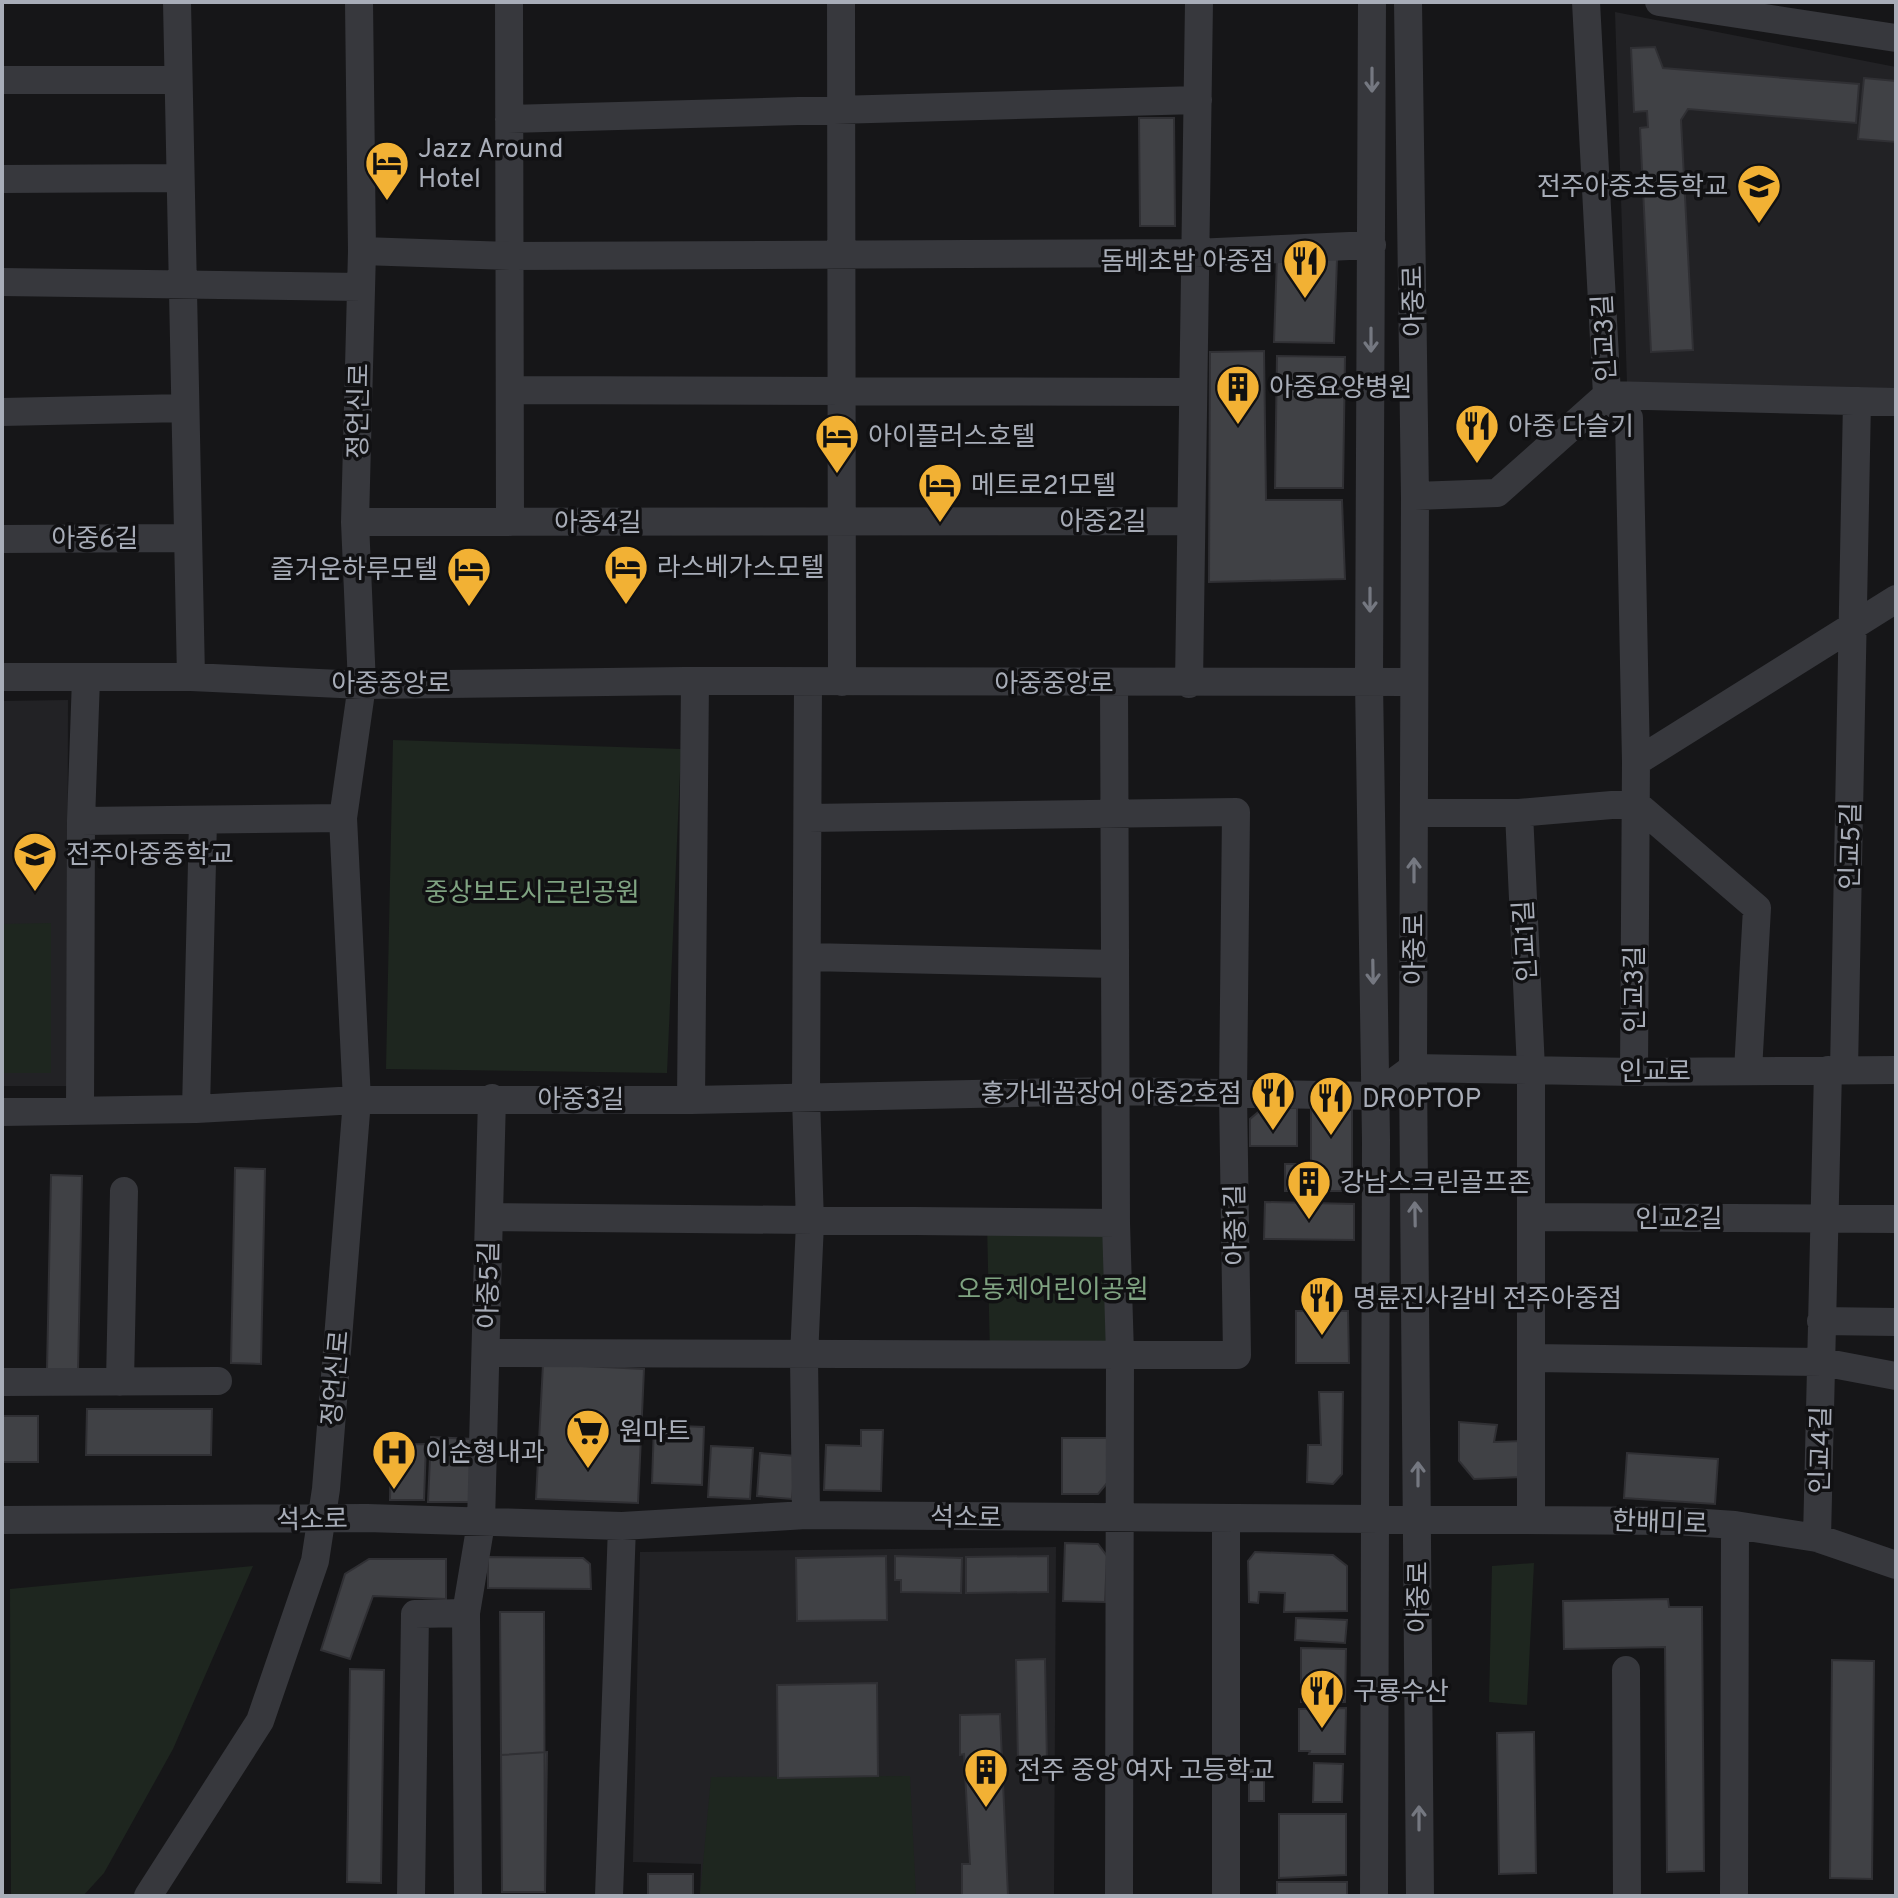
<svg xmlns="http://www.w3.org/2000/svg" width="1898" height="1898" font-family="Overpass,'Noto Sans KR',sans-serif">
<rect width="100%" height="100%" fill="#161618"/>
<!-- built -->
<path fill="#222225" d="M 1615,12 L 1896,67 L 1896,390 L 1627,384 Z
M 68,700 L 67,1086 L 2,1086 L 2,701 Z
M 1056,1547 L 1054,1896 L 700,1896 L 701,1864 L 633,1862 L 640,1552 Z"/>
<!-- green -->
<path fill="#1e261f" d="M 393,740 L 681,749 L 667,1073 L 386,1069 Z
M 51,923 L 51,1073 L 2,1073 L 2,924 Z
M 987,1222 L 1116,1223 L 1120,1354 L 990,1356 Z
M 1534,1563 L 1527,1705 L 1489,1702 L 1492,1566 Z
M 253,1566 L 173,1749 L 104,1873 L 83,1896 L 11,1896 L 10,1589 Z
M 910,1776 L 916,1896 L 700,1896 L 711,1777 Z"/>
<!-- building -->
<path fill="#404145" stroke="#303034" stroke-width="2" d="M 1655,47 L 1663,68 L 1859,84 L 1856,123 L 1688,109 L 1681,120 L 1693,350 L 1651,352 L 1640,128 L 1648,127 L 1647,111 L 1634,112 L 1631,48 Z
M 1864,78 L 1896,81 L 1896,142 L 1858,139 Z
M 1139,118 L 1174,118 L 1175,226 L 1140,226 Z
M 1277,257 L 1337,259 L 1334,343 L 1274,342 Z
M 1264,351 L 1266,500 L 1342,500 L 1345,579 L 1209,582 L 1210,352 Z
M 1277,356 L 1345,357 L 1343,488 L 1275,488 Z
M 1263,1108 L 1297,1108 L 1297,1146 L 1250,1146 L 1250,1119 Z
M 1311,1110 L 1352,1110 L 1352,1191 L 1285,1191 L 1285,1164 L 1311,1164 Z
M 235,1168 L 265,1169 L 261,1364 L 231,1363 Z
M 51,1175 L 82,1176 L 78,1371 L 47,1370 Z
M 1265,1202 L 1354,1204 L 1354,1240 L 1264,1239 Z
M 1296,1311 L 1348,1311 L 1349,1363 L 1296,1363 Z
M 543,1364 L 644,1369 L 638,1503 L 536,1499 Z
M 1319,1392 L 1343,1392 L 1342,1474 L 1333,1484 L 1307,1482 L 1308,1445 L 1321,1445 Z
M 87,1409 L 212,1409 L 211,1455 L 86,1455 Z
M 2,1416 L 38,1416 L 38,1462 L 2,1462 Z
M 1459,1422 L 1497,1425 L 1494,1442 L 1523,1441 L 1522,1477 L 1474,1479 L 1459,1461 Z
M 654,1425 L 704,1427 L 702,1485 L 652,1483 Z
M 861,1430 L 883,1430 L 881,1491 L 824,1490 L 826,1445 L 861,1446 Z
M 431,1437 L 473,1439 L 474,1502 L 428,1502 Z
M 1062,1438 L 1108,1438 L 1108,1482 L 1098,1494 L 1062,1494 Z
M 426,1444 L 424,1500 L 390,1500 L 391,1445 Z
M 711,1446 L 753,1448 L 750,1499 L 708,1497 Z
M 760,1453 L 796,1456 L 792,1499 L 757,1496 Z
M 1627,1453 L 1718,1459 L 1715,1504 L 1624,1498 Z
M 1065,1543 L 1098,1544 L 1107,1556 L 1105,1602 L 1063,1601 Z
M 1255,1552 L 1333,1555 L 1347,1566 L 1347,1611 L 1284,1612 L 1285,1593 L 1259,1592 L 1258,1603 L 1249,1602 L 1248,1561 Z
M 886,1556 L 887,1620 L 797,1621 L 796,1558 Z
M 895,1556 L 962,1558 L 961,1593 L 901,1592 L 901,1580 L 895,1580 Z
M 1048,1556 L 1048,1592 L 966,1593 L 966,1557 Z
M 488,1557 L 583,1558 L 590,1564 L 591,1589 L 488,1588 Z
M 369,1559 L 446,1559 L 446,1599 L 373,1596 L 350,1659 L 321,1650 L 345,1574 Z
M 1668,1599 L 1669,1607 L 1702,1607 L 1704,1871 L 1667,1872 L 1665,1647 L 1564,1649 L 1563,1601 Z
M 500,1612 L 544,1612 L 545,1892 L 502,1892 Z
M 1296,1618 L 1347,1620 L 1345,1643 L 1295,1640 Z
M 1301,1648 L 1346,1649 L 1345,1702 L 1301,1702 Z
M 1045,1659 L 1047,1764 L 1018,1764 L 1016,1660 Z
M 1832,1660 L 1874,1661 L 1872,1879 L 1830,1878 Z
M 350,1669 L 384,1670 L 381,1883 L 347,1882 Z
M 877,1683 L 878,1776 L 778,1778 L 777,1685 Z
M 1346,1708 L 1345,1754 L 1309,1754 L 1310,1751 L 1299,1751 L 1299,1709 Z
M 1000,1714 L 1008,1896 L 962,1895 L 962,1864 L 970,1864 L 964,1754 L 960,1755 L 960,1715 Z
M 1534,1732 L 1536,1873 L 1499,1874 L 1497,1733 Z
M 547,1752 L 545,1892 L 502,1892 L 501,1755 Z
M 1314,1763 L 1343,1764 L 1342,1802 L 1313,1802 Z
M 1249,1770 L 1264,1770 L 1264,1801 L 1249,1801 Z
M 1279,1814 L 1346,1814 L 1346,1875 L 1279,1878 Z
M 648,1874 L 693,1874 L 693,1896 L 648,1896 Z
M 1277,1882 L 1347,1882 L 1347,1896 L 1277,1896 Z"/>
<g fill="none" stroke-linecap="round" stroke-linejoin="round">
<!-- minor -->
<path stroke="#37383d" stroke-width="28" d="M 177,2 L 191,677
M 509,2 L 510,522
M 841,2 L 842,682
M 1372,2 L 1369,682 L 1376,1140 L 1374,1896
M 1408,2 L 1415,496 L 1413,1068 L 1420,1896
M 1586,2 L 1607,395 L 1629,418 L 1636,762 L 1634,1072
M 1659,2 L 1896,38
M 2,80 L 178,80
M 509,119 L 1198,100
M 2,179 L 180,178
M 362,251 L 510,256 L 1195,253 L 1372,245
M 2,282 L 361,287
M 510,390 L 1193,392
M 2,412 L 185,408
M 1415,496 L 1497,493 L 1607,395 L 1896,402
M 355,522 L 1191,521
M 2,539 L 188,538
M 2,677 L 191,677 L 362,685 L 685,681 L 1414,682
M 1114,684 L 1116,1223 L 1120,1354 L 1119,1896
M 1189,684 L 1199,2
M 1636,762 L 1896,599
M 1414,813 L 1519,813 L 1635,803 L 1757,908 L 1748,1071
M 1519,813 L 1531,1069 L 1531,1519
M 81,821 L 343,818
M 808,957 L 1115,964
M 1844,1070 L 1857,401
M 691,1100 L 695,681
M 196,1109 L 203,821
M 80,1111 L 81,821 L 86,678
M 2,1112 L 196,1109 L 357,1100 L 691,1100 L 1115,1091 L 1375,1096 L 1413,1068 L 1634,1072 L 1896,1070
M 490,1217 L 1116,1223
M 1533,1217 L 1896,1219
M 1821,1321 L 1896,1322
M 487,1353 L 1237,1355 L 1233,1094 L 1236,812 L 808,818
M 1533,1358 L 1822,1362 L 1896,1376
M 2,1382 L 218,1381
M 120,1382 L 124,1191
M 806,1515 L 804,1357 L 810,1223 L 806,1098 L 808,683
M 1226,1519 L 1226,1896
M 2,1520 L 367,1518 L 622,1526 L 806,1515 L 1675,1521 L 1735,1525 L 1817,1538 L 1896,1565
M 1817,1538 L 1828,1070
M 1626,1670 L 1627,1896
M 148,1896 L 260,1721 L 315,1561 L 326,1489 L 357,1100 L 343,818 L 362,685 L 355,522 L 362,251 L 359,2
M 411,1896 L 415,1614 L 466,1613
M 468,1896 L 466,1613 L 481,1523 L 492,1098
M 609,1896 L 622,1526
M 1734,1896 L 1735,1525"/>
</g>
<!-- one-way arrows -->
<defs><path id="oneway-shaft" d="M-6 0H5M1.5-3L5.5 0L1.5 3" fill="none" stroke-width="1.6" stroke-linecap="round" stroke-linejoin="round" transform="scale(2)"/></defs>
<g stroke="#757881">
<use href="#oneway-shaft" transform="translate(1372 80) rotate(90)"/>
<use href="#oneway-shaft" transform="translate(1371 340) rotate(90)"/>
<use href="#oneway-shaft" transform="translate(1370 600) rotate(90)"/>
<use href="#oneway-shaft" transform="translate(1414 870) rotate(-90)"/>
<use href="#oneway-shaft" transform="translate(1373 972) rotate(89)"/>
<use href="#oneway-shaft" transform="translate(1415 1214) rotate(-91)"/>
<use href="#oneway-shaft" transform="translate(1418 1474) rotate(-90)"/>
<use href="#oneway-shaft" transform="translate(1419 1818) rotate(-90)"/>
</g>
<!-- icons -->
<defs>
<g id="hotel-pin" transform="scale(2.3)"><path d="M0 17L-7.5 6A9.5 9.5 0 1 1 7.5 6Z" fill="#f2b134" stroke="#111113"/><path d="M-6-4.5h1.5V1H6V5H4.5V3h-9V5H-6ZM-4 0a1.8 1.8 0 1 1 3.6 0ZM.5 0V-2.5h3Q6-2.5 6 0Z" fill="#111"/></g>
<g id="school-pin" transform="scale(2.3)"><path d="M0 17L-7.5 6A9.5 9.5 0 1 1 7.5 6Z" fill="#f2b134" stroke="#111113"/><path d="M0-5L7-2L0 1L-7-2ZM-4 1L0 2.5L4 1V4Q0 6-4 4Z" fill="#111"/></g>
<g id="restaurant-pin" transform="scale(2.3)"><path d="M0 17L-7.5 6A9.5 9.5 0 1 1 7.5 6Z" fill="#f2b134" stroke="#111113"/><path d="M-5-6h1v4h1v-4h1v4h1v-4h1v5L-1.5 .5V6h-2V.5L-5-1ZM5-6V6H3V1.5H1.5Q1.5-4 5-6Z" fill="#111"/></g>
<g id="building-pin" transform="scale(2.3)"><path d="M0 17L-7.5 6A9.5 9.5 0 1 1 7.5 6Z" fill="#f2b134" stroke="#111113"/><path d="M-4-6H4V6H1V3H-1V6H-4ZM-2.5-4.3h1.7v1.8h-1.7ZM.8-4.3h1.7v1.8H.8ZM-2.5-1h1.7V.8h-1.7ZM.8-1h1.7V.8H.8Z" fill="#111"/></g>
<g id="supermarket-pin" transform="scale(2.3)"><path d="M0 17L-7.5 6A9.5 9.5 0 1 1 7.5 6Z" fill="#f2b134" stroke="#111113"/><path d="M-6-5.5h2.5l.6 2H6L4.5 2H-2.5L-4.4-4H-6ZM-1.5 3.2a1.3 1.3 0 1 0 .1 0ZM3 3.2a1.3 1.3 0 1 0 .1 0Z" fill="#111"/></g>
<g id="hospital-pin" transform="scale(2.3)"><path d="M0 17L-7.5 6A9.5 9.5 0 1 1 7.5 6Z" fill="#f2b134" stroke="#111113"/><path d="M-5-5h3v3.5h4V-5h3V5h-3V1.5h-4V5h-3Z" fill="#111"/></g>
</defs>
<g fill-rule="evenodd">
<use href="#hotel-pin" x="387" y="163"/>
<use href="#school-pin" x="1759" y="186"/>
<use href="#restaurant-pin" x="1305" y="261"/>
<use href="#building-pin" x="1238" y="387"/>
<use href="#restaurant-pin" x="1477" y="426"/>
<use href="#hotel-pin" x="837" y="436"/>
<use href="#hotel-pin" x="940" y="485"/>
<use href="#hotel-pin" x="626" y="567"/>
<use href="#hotel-pin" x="469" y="569"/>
<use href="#school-pin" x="35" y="854"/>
<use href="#restaurant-pin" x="1273" y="1093"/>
<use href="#restaurant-pin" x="1331" y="1098"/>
<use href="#building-pin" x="1309" y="1182"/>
<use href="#restaurant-pin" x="1322" y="1298"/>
<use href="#supermarket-pin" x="588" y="1431"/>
<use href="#hospital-pin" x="394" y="1452"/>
<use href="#restaurant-pin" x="1322" y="1691"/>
<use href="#building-pin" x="986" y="1770"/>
</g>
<g text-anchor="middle" stroke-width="7" stroke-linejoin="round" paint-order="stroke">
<!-- poi labels -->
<g font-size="26" fill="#a8adb8" stroke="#111113" text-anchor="start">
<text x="418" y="157">Jazz Around<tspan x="418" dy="30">Hotel</tspan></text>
<text x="1728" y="195" text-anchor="end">전주아중초등학교</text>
<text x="1274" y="270" text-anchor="end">돔베초밥 아중점</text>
<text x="1269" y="396">아중요양병원</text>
<text x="1508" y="435">아중 다슬기</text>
<text x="868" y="445">아이플러스호텔</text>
<text x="971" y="494">메트로21모텔</text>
<text x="657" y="576">라스베가스모텔</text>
<text x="438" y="578" text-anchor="end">즐거운하루모텔</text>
<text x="66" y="863">전주아중중학교</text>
<text x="1242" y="1102" text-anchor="end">홍가네꼼장어 아중2호점</text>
<text x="1362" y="1107">DROPTOP</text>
<text x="1340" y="1191">강남스크린골프존</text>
<text x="1353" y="1307">명륜진사갈비 전주아중점</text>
<text x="619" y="1440">원마트</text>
<text x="425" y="1461">이순형내과</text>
<text x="1353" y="1700">구룡수산</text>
<text x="1017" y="1779">전주 중앙 여자 고등학교</text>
</g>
<!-- street labels -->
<g font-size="26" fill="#a8adb8" stroke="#111113">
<text transform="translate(1413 301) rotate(-91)" y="9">아중로</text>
<text transform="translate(1604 338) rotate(-93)" y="9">인교3길</text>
<text transform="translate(358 411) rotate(-89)" y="9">정언신로</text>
<text x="1103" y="530">아중2길</text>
<text x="598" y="531">아중4길</text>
<text x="95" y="547">아중6길</text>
<text x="391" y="692">아중중앙로</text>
<text x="1054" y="692">아중중앙로</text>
<text transform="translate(1850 846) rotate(-89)" y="9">인교5길</text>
<text transform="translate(1525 941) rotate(-93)" y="9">인교1길</text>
<text transform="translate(1414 949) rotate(-90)" y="9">아중로</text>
<text transform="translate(1634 989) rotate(-90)" y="9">인교3길</text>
<text x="1655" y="1080">인교로</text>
<text x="581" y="1108">아중3길</text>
<text x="1679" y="1227">인교2길</text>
<text transform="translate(1235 1225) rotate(-91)" y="9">아중1길</text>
<text transform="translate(488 1285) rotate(-89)" y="9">아중5길</text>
<text transform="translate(335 1378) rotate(-85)" y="9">정언신로</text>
<text transform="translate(1820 1450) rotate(-89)" y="9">인교4길</text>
<text transform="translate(966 1517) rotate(1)" y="9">석소로</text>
<text transform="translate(312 1519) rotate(-1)" y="9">석소로</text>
<text transform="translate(1660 1522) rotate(2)" y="9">한배미로</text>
<text transform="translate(1418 1597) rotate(-90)" y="9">아중로</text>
</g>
<!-- park labels -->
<g font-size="26" fill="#7fa381" stroke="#111113">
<text x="532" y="901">중상보도시근린공원</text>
<text x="1053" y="1298">오동제어린이공원</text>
</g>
</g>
<!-- border -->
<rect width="1898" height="1898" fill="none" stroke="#a8adb8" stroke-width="8"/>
</svg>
